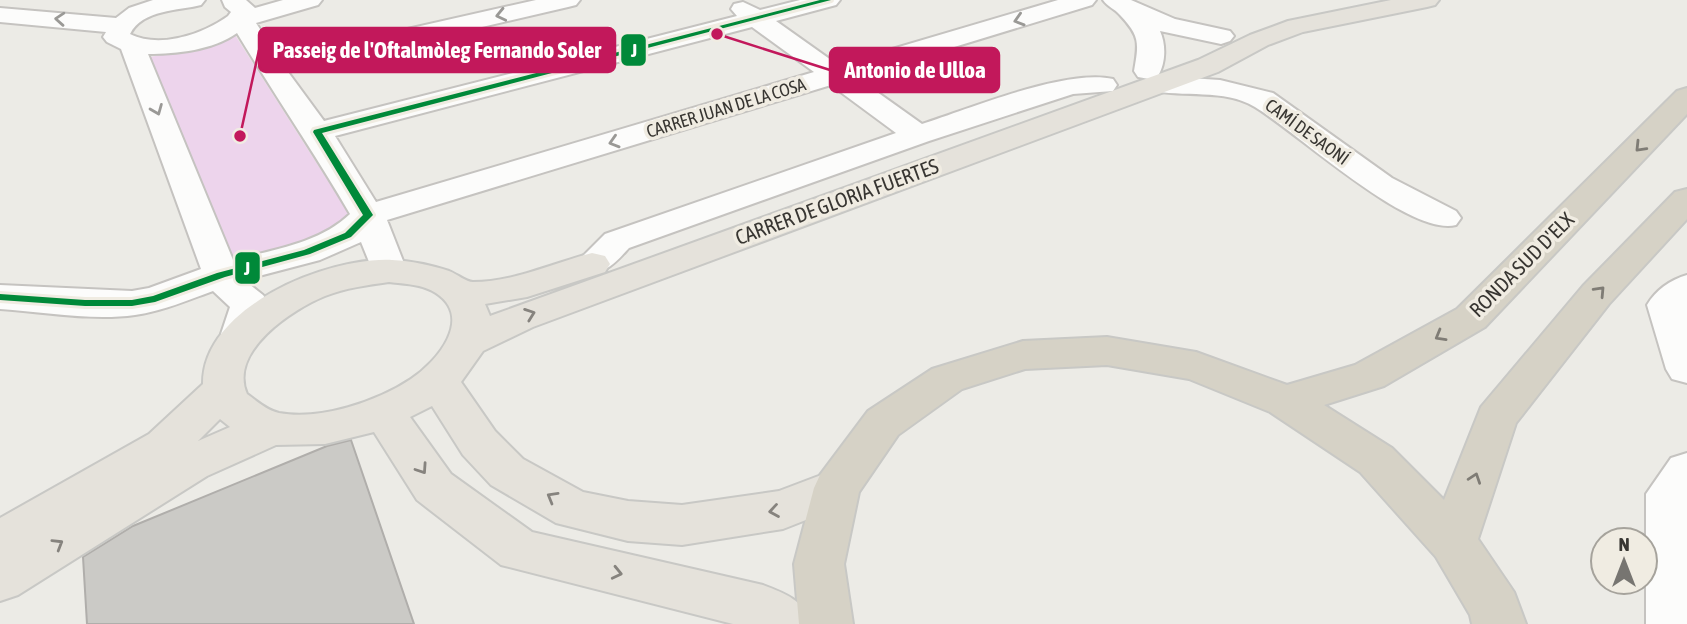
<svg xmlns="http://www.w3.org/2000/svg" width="1687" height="624" font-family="'Asap Condensed',sans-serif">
<rect width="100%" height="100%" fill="#ecebe6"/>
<!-- green -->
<path fill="#edd4ec" d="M 235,35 L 349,214 L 340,228 L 258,259 L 229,256 L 150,57 L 209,46 Z"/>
<!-- building -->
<path fill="#cbcac6" stroke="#b0aeab" stroke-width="2" d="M 351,440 L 414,624 L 87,624 L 83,557 L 133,526 L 327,446 Z"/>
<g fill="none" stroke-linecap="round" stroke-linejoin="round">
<!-- minor casing -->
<g stroke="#c5c3c0" stroke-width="4">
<path id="minor" d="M 153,0 L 205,0 L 201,5 C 178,11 143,9 130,34 C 160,49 203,34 228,16 L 231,12 L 225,7 L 222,0 L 246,0 L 255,8 L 283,0 L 322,0 L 318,5 L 256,23 L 279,58 L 536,0 L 580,0 L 576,5 L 568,7 L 288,72 L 324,121 L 737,16 L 731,9 L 734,4 L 743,2 L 760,10 L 800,0 L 840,0 L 836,5 L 776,21 L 838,65 L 1058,0 L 1096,0 L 1092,5 L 856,77 L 922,124 C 969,109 1067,68 1113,79 L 1117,85 L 1113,91 L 1073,94 L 929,141 L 629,248 C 614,264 605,276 582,270 L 577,262 L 605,234 L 896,133 L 831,85 L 387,220 L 407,271 L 402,279 L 389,282 L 376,279 L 361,242 L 320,260 L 244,280 L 263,295 L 269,304 L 261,334 L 255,343 L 241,347 L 227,343 L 221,334 L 230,307 L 213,291 C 188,300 163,311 135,315 C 92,321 44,312 0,309 L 0,285 L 132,291 L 149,288 L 201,269 L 121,49 L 107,42 L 103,37 L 106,32 L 0,22 L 0,8 L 116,18 L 129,8 ZM 752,27 L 814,72 L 376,202 L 335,136 ZM 237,33 C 274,94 314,152 350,214 C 320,243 273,250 233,260 L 148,54 C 177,54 213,50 237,33 Z
M 1103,0 L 1131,0 L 1175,19 L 1230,31 L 1234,36 L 1230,41 L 1221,44 L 1160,31 C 1166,44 1166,63 1158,76 L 1220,80 L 1273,93 L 1392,178 L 1456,211 L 1461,218 L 1456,225 C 1409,237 1298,133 1255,107 C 1224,88 1183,98 1149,90 L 1145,84 L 1149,79 L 1138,77 L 1134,71 C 1139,43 1140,36 1120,15 C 1115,9 1108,7 1103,0 Z
M 1687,275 L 1687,383 L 1672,379 L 1666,369 L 1647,305 C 1656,290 1670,280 1687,275 Z
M 1687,453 L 1687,624 L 1646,624 L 1646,494 L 1671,458 Z"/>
</g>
<!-- major casing -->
<g stroke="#c8c8c5" stroke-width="4">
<path id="major" d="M 1391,0 L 1439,0 L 1435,5 L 1427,7 L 1303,32 L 1268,45 L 1218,72 L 533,327 L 483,351 L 461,382 L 495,431 L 523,459 L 583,492 L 628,501 L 682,505 L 779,491 L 837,469 L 854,475 L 860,488 L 854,501 L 783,529 L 682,545 L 628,541 L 556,523 L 491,485 L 463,455 L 432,406 L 410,417 L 451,474 L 532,532 L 763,585 C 787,594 802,600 813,624 L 733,624 L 501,565 L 417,500 L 374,432 L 325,444 L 276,445 L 207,476 L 18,595 L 0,601 L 0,518 L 149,434 L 203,384 C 202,307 327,257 392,260 C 411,261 431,265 449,271 C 457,274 466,282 473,282 C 514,282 553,263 592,253 L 605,256 L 610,264 L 605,272 L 527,297 L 485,304 L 490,316 L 1198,60 L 1250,35 L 1288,21 ZM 389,282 C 405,284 422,284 436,293 C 474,318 437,362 411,379 C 378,401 320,421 279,413 C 266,410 257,401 247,394 C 228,351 293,309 325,296 C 346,288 367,285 389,282 ZM 220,419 L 230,427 L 198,441 Z"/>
</g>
<!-- highway casing -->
<g stroke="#c8c8c5" stroke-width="4">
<path id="highway" d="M 1687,88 L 1687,114 L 1485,327 L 1384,386 L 1324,405 L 1392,448 L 1444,500 L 1481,407 L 1583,286 L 1675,192 L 1687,189 L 1687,219 L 1609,304 L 1516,423 L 1478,539 L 1514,592 L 1526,624 L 1472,624 L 1470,615 L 1436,557 L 1360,472 L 1270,412 L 1189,379 L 1107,365 L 1025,369 L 962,389 L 898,435 L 859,492 L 844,564 L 853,624 L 799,624 L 794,564 L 814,488 L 820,475 L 868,411 L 932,369 L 1023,341 L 1107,337 L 1196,352 L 1287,385 L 1355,365 L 1457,309 L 1677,91 Z"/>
</g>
<!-- minor -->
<use href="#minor" fill="#fcfcfb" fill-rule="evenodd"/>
<!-- major -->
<use href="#major" fill="#e5e2db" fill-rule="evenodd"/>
<!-- highway -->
<use href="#highway" fill="#d6d2c6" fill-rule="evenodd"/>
<!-- bus-1 casing -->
<g stroke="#f0ece2" stroke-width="6">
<path id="bus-1" d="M 820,0 L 831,0 L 322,133 L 373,215 L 351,237 L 310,254 L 225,277 L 155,302 L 132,306 L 85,306 L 0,300 L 0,294 L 85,300 L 132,300 L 153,296 L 217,273 L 304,250 L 345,233 L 363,215 L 313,132 L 314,130 Z"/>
</g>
<!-- bus-1 -->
<use href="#bus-1" fill="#008939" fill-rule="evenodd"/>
</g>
<!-- one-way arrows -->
<defs><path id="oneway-chevron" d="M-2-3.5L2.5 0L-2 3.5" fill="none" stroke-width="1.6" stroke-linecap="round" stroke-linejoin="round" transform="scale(1.75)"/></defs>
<g stroke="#9a9996">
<use href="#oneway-chevron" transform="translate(501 15) rotate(167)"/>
<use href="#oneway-chevron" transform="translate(60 19) rotate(-176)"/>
<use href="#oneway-chevron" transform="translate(1019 20) rotate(163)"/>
<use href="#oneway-chevron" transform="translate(157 110) rotate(68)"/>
<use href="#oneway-chevron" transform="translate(614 142) rotate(163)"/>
</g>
<g stroke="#7f7c75">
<use href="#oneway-chevron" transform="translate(1640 147) rotate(134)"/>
<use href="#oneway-chevron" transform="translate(1600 291) rotate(-47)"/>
<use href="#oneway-chevron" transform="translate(1440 336) rotate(150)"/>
<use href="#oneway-chevron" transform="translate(1475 478) rotate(-71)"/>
</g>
<g stroke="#86837e">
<use href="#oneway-chevron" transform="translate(530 314) rotate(-20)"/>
<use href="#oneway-chevron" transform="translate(422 469) rotate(56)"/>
<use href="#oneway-chevron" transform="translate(552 497) rotate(-150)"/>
<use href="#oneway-chevron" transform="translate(774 511) rotate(171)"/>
<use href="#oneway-chevron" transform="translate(58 544) rotate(-31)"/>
<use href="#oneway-chevron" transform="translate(617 573) rotate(13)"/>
</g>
<g text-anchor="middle" stroke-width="7" stroke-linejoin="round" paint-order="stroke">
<!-- far-street labels -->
<g font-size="18" fill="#383632" stroke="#f0ece2">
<text transform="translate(726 108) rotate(-17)" y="6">CARRER JUAN DE LA COSA</text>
<text transform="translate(1307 132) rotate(36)" y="6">CAMÍ DE SAONÍ</text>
</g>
<!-- street labels -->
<g font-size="21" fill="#383632" stroke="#f0ece2">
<text transform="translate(837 202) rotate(-20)" y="7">CARRER DE GLORIA FUERTES</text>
<text transform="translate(1522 265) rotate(-45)" y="7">RONDA SUD D'ELX</text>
</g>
</g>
<!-- callouts -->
<path fill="none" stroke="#c2185b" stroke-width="2.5" d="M240 136L259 50M717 34L830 70"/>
<g fill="#c2185b" stroke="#f0ece2" stroke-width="2.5">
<circle cx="240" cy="136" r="7"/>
<circle cx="717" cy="34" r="7"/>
</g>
<g fill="#c2185b" stroke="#c2185b" stroke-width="2.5">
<rect x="259" y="28" width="356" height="44" rx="7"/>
<rect x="830" y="48" width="169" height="44" rx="7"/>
</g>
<g font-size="23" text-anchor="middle" font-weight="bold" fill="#fff">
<text x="437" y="58">Passeig de l'Oftalmòleg Fernando Soler</text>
<text x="915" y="78">Antonio de Ulloa</text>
</g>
<g stroke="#f0ece2" stroke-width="2.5">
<rect x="620" y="33" width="27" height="34" rx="7" fill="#008939"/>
<rect x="234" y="251" width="27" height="34" rx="7" fill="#008939"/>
</g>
<g font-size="19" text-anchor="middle" font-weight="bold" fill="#fff">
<text x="634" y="57">J</text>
<text x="247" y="275">J</text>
</g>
<!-- north arrow -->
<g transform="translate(1624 561)"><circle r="33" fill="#f0ece2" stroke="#a6a39c" stroke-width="2"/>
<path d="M0-5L12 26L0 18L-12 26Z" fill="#777571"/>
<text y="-10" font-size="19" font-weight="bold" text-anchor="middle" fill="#383632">N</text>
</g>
</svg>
